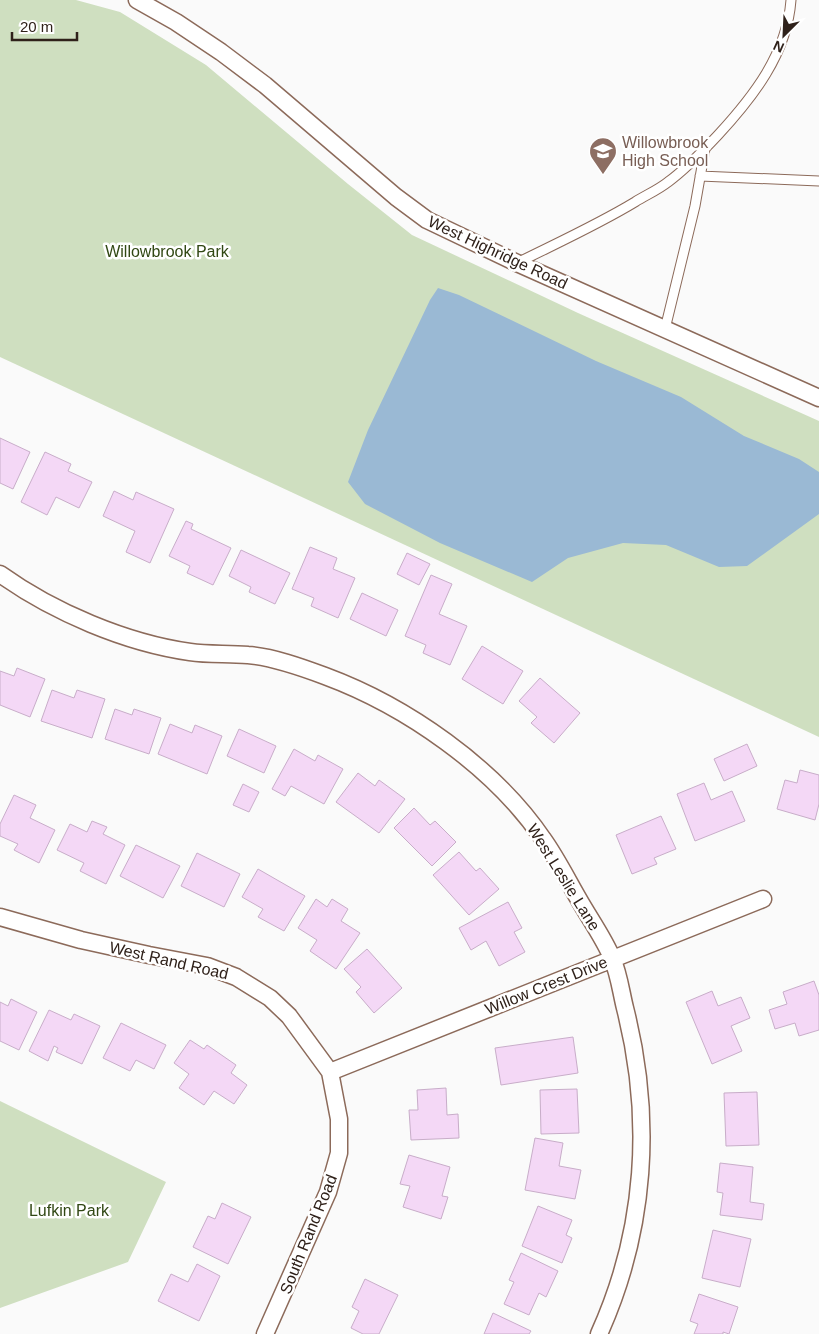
<svg xmlns="http://www.w3.org/2000/svg" width="819" height="1334" font-family="Arial,sans-serif">
<rect width="100%" height="100%" fill="#fafafa"/>
<!-- green -->
<path fill="#cfdfc0" d="M 0,0 L 76,0 L 120,12 L 206,65 L 348,184 L 412,235 L 578,313 L 819,421 L 819,737 L 0,357 Z
M 0,1101 L 166,1182 L 128,1262 L 0,1308 Z"/>
<!-- water -->
<path fill="#9ab9d4" d="M 438,288 L 459,295 L 596,361 L 681,397 L 744,436 L 799,459 L 819,472 L 819,514 L 747,566 L 719,567 L 666,545 L 623,543 L 568,558 L 532,582 L 440,543 L 365,504 L 348,482 L 368,430 L 430,300 Z"/>
<!-- building -->
<path fill="#f4d8f6" stroke="#c8adc9" d="M 0,438 L 30,452 L 13,489 L 0,483 Z
M 45,452 L 71,464 L 68,471 L 92,482 L 79,508 L 56,497 L 47,515 L 21,502 Z
M 114,491 L 133,500 L 136,492 L 174,509 L 150,563 L 126,552 L 135,531 L 103,516 Z
M 186,521 L 193,524 L 191,529 L 231,548 L 213,585 L 187,573 L 190,566 L 169,556 Z
M 310,547 L 337,558 L 333,569 L 355,578 L 338,618 L 311,606 L 314,598 L 292,589 Z
M 241,550 L 290,573 L 275,604 L 249,592 L 251,587 L 229,576 Z
M 407,553 L 430,564 L 419,585 L 397,574 Z
M 431,575 L 452,584 L 439,614 L 467,626 L 450,665 L 423,653 L 426,645 L 405,636 Z
M 362,593 L 398,610 L 386,636 L 350,619 Z
M 482,646 L 523,671 L 503,704 L 462,679 Z
M 17,668 L 45,679 L 30,717 L 0,705 L 0,671 L 14,676 Z
M 540,678 L 580,713 L 554,743 L 531,723 L 537,717 L 519,701 Z
M 52,690 L 74,698 L 77,690 L 105,699 L 92,738 L 41,721 Z
M 115,709 L 132,715 L 134,709 L 161,718 L 149,754 L 105,739 Z
M 170,724 L 192,733 L 195,725 L 222,736 L 207,774 L 158,754 Z
M 239,729 L 276,746 L 264,773 L 227,756 Z
M 747,744 L 757,766 L 724,781 L 714,759 Z
M 294,749 L 315,761 L 318,755 L 343,769 L 324,804 L 291,786 L 285,796 L 272,789 Z
M 800,770 L 819,775 L 819,804 L 815,820 L 777,809 L 785,780 L 797,783 Z
M 358,773 L 375,786 L 379,780 L 405,799 L 379,833 L 336,802 Z
M 704,783 L 711,800 L 732,791 L 745,821 L 695,841 L 677,794 Z
M 243,784 L 259,792 L 249,812 L 233,805 Z
M 14,795 L 36,805 L 30,818 L 55,830 L 39,863 L 14,850 L 18,844 L 0,836 L 0,824 Z
M 414,808 L 430,825 L 435,821 L 456,842 L 432,866 L 394,828 Z
M 661,816 L 676,849 L 654,858 L 657,864 L 632,874 L 616,835 Z
M 92,821 L 107,827 L 103,834 L 125,845 L 106,884 L 80,871 L 84,863 L 57,850 L 70,824 L 87,832 Z
M 136,845 L 180,866 L 163,898 L 120,876 Z
M 459,852 L 476,871 L 480,868 L 499,889 L 469,915 L 433,875 Z
M 197,853 L 240,874 L 224,907 L 181,886 Z
M 258,869 L 305,896 L 284,931 L 258,917 L 263,909 L 242,897 Z
M 316,899 L 327,907 L 332,899 L 348,909 L 341,921 L 360,933 L 336,969 L 310,951 L 317,940 L 298,928 Z
M 508,902 L 522,928 L 514,932 L 525,952 L 499,966 L 486,941 L 471,950 L 459,928 Z
M 367,949 L 402,988 L 374,1013 L 356,992 L 361,987 L 344,969 Z
M 814,981 L 819,995 L 819,1030 L 799,1036 L 795,1023 L 775,1029 L 769,1010 L 787,1004 L 783,992 Z
M 712,991 L 718,1006 L 741,997 L 750,1018 L 731,1026 L 742,1051 L 712,1064 L 686,1002 Z
M 11,999 L 37,1012 L 19,1050 L 0,1041 L 0,1002 L 8,1006 Z
M 49,1010 L 71,1020 L 74,1014 L 100,1026 L 82,1064 L 56,1052 L 58,1048 L 54,1046 L 48,1061 L 29,1051 Z
M 121,1023 L 166,1045 L 154,1069 L 136,1060 L 130,1071 L 103,1058 Z
M 573,1037 L 578,1073 L 501,1085 L 495,1048 Z
M 190,1040 L 204,1049 L 207,1045 L 236,1065 L 231,1073 L 247,1085 L 234,1104 L 214,1091 L 204,1105 L 179,1088 L 189,1074 L 174,1063 Z
M 446,1088 L 447,1115 L 458,1114 L 459,1138 L 411,1140 L 409,1110 L 418,1110 L 417,1090 Z
M 577,1089 L 579,1133 L 541,1134 L 540,1090 Z
M 757,1092 L 759,1145 L 726,1146 L 724,1093 Z
M 535,1138 L 563,1143 L 559,1166 L 581,1170 L 575,1199 L 525,1190 Z
M 409,1155 L 450,1167 L 442,1196 L 448,1197 L 441,1219 L 403,1207 L 410,1186 L 400,1184 Z
M 720,1163 L 753,1167 L 750,1202 L 764,1204 L 762,1220 L 720,1215 L 723,1193 L 717,1192 Z
M 222,1203 L 251,1217 L 228,1264 L 193,1247 L 208,1216 L 215,1219 Z
M 538,1206 L 572,1220 L 566,1235 L 572,1238 L 562,1263 L 522,1246 Z
M 713,1230 L 751,1239 L 740,1287 L 702,1278 Z
M 521,1253 L 558,1271 L 546,1297 L 539,1293 L 529,1315 L 504,1304 L 514,1282 L 509,1280 Z
M 197,1264 L 220,1276 L 199,1321 L 158,1301 L 171,1274 L 188,1282 Z
M 365,1279 L 398,1295 L 379,1334 L 363,1334 L 351,1328 L 359,1311 L 352,1307 Z
M 699,1294 L 738,1307 L 729,1334 L 723,1332 L 723,1334 L 694,1334 L 698,1324 L 690,1321 Z
M 493,1313 L 531,1331 L 529,1334 L 484,1334 Z"/>
<g fill="none" stroke-linecap="round" stroke-linejoin="round">
<!-- service casing -->
<g stroke="#8c6a5a" stroke-width="11">
<path id="service" d="M 700,176 L 819,181
M 517,263 C 557,243 597,225 635,202 C 646,195 658,190 668,182 C 686,169 703,151 718,135 C 753,97 787,54 791,0
M 665,329 L 695,206 L 705,149"/>
</g>
<!-- minor casing -->
<g stroke="#8c6a5a" stroke-width="19">
<path id="minor" d="M 137,0 L 176,22 L 221,52 L 265,85 L 396,197 L 427,220 L 517,263 L 819,398
M 0,574 C 53,612 126,643 190,652 C 209,655 229,653 248,655 C 273,657 301,667 325,676 C 406,706 494,767 543,839 C 556,857 567,879 578,898 C 588,916 605,940 612,958 C 619,974 621,992 625,1008 C 653,1118 646,1230 599,1334
M 0,917 L 81,940 L 149,955 L 207,966 L 236,977 L 270,998 L 289,1016 L 330,1072 L 339,1119 L 339,1153 L 328,1192 L 265,1334
M 330,1072 L 763,899"/>
</g>
<!-- service -->
<use href="#service" stroke="#fff" stroke-width="9"/>
<!-- minor -->
<use href="#minor" stroke="#fff" stroke-width="16"/>
</g>
<!-- icons -->
<defs>
<g id="school-pin" transform="scale(1.4375)"><path d="M0 17L-7.5 6A9.5 9.5 0 1 1 7.5 6Z" fill="#8d6e63" stroke="#fff"/><path d="M0-5L7-2L0 1L-7-2ZM-4 1L0 2.5L4 1V4Q0 6-4 4Z" fill="#fff"/></g>
</defs>
<g fill-rule="evenodd">
<use href="#school-pin" x="603" y="151"/>
</g>
<g text-anchor="middle" stroke-width="5" stroke-linejoin="round" paint-order="stroke">
<!-- education labels -->
<g font-size="16" fill="#785e54" stroke="#fff" text-anchor="start">
<text x="622" y="148">Willowbrook<tspan x="622" dy="18">High School</tspan></text>
</g>
<!-- park labels -->
<g font-size="16" fill="#314814" stroke="#fff">
<text x="167" y="257">Willowbrook Park</text>
<text x="69" y="1216">Lufkin Park</text>
</g>
<!-- street labels -->
<g font-size="16" fill="#2f211a" stroke="#fff">
<text transform="translate(498 252) rotate(25)" y="6">West Highridge Road</text>
<text transform="translate(564 877) rotate(58)" y="6">West Leslie Lane</text>
<text transform="translate(169 960) rotate(13)" y="6">West Rand Road</text>
<text transform="translate(546 985) rotate(-22)" y="6">Willow Crest Drive</text>
<text transform="translate(308 1234) rotate(-68)" y="6">South Rand Road</text>
</g>
</g>
<!-- north arrow -->
<g transform="translate(784 35) rotate(204)" stroke="#ffffff" stroke-width="4" paint-order="stroke">
<path d="M0-4L9 19L0 12L-9 19Z" fill="#2f211a"/>
<text y="-8" font-size="14" font-weight="bold" text-anchor="middle" fill="#2f211a">N</text>
</g>
<!-- scale -->
<path d="M12 32v8h65v-8" fill="none" stroke="#2f211a" stroke-width="2.5"/>
<text x="20" y="32" font-size="15" fill="#2f211a" stroke="#ffffff" stroke-width="4" paint-order="stroke">20 m</text>
</svg>
